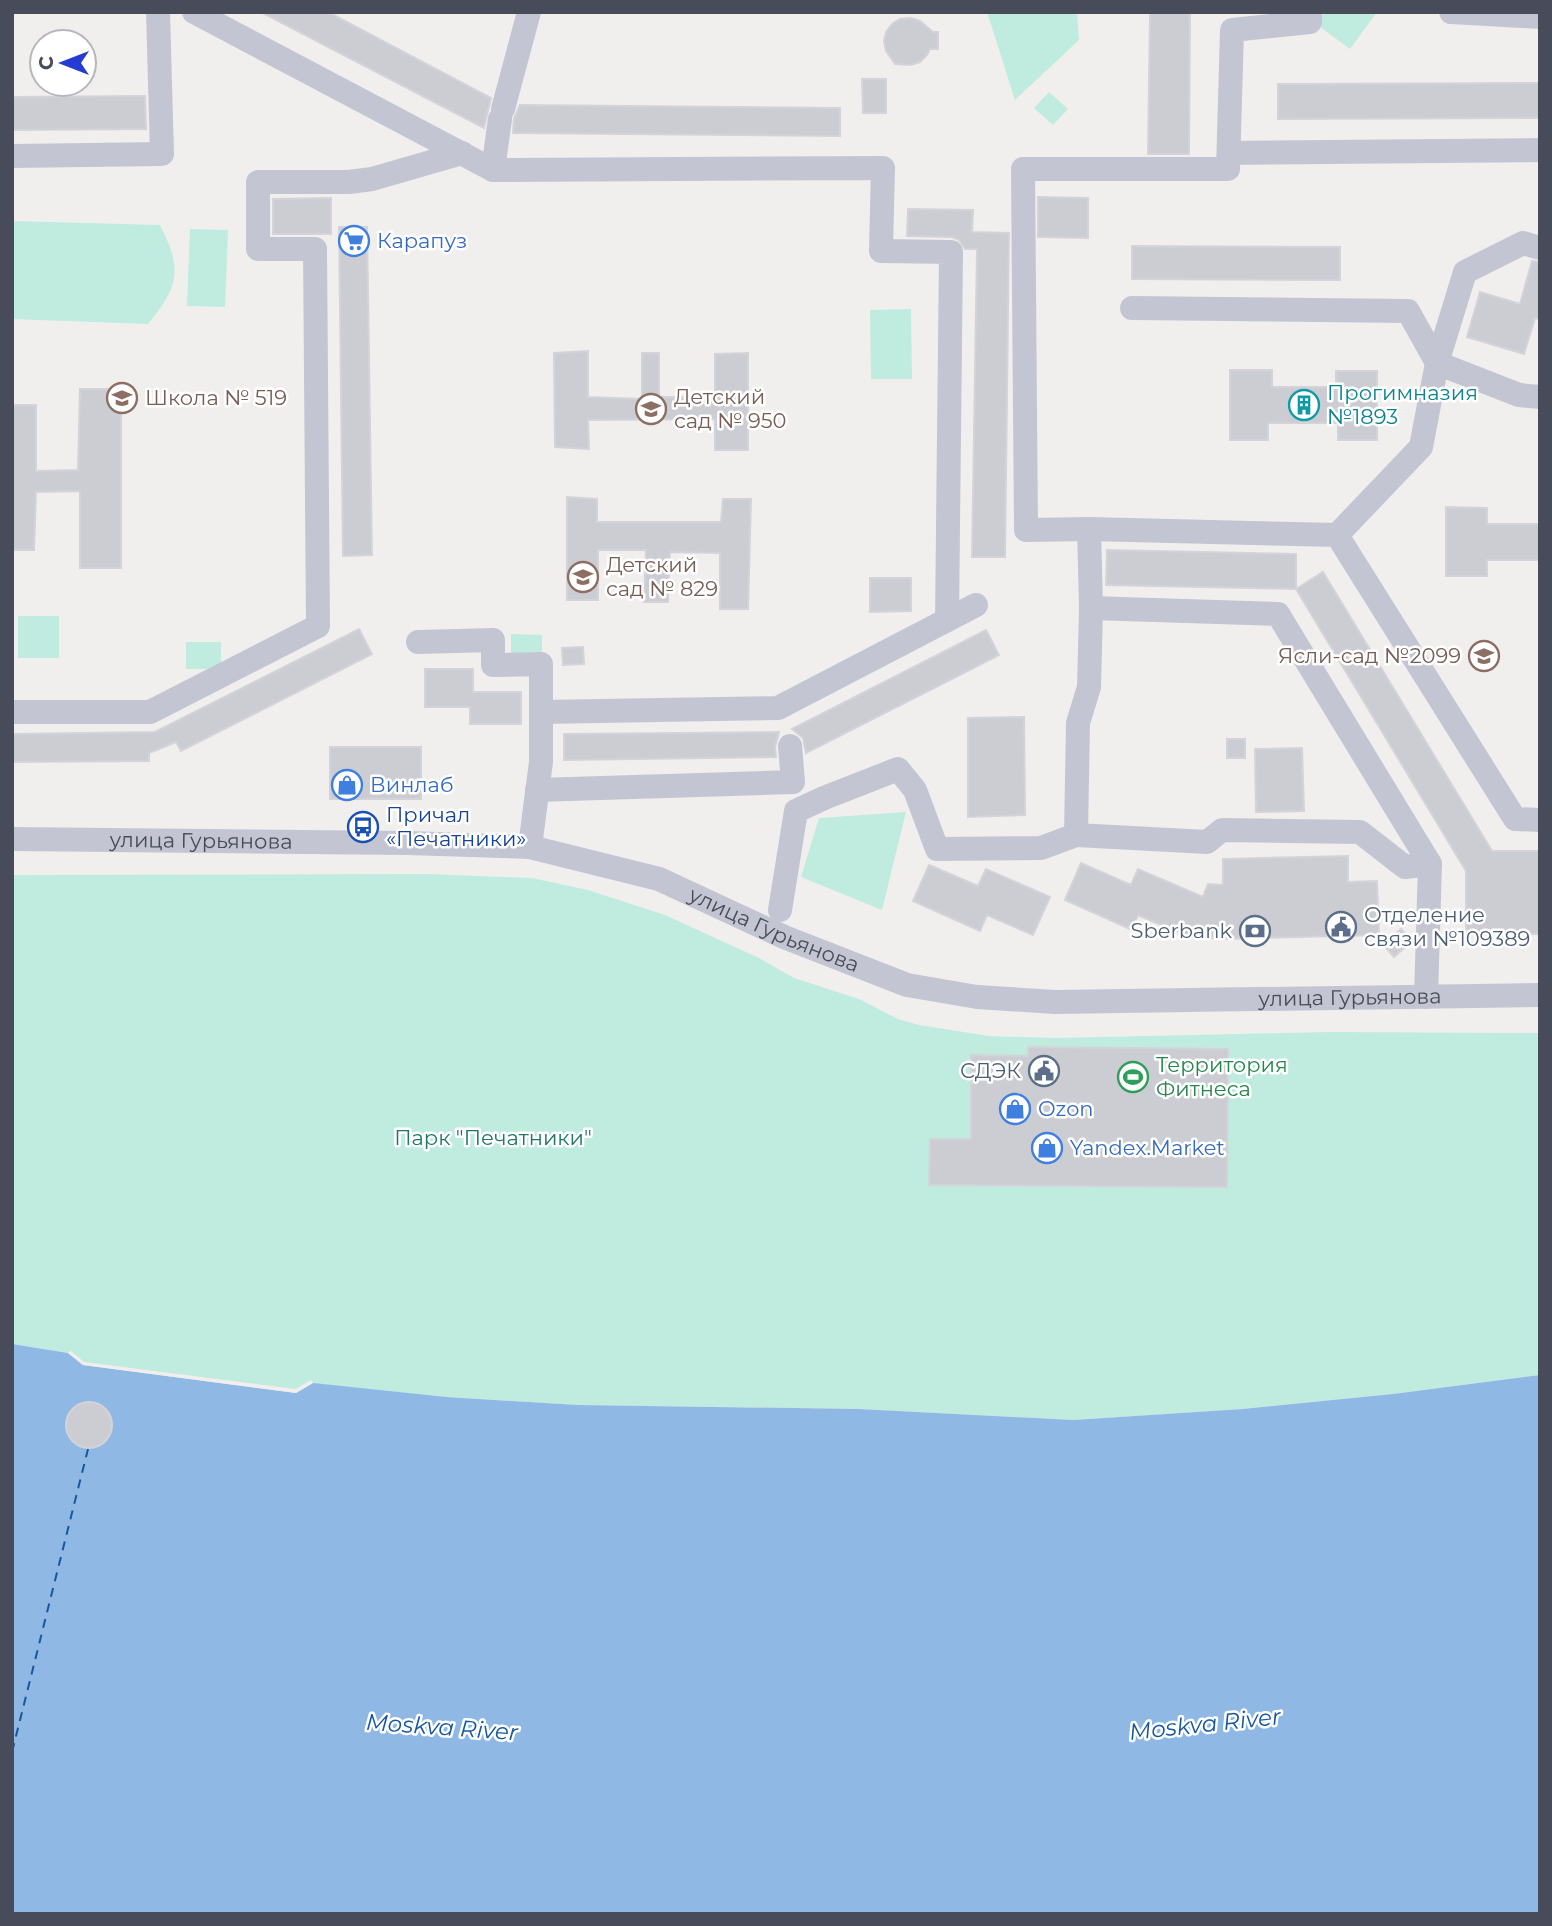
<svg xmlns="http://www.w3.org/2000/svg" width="1552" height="1926" font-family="Montserrat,sans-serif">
<rect width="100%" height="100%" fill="#f1efee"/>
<!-- green -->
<path fill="#c0ebdf" d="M 987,12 L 1077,12 L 1079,40 L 1015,100 Z
M 1325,12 L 1377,12 L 1350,49 L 1316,24 Z
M 1049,92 L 1068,109 L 1053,125 L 1034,108 Z
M 12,221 L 160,225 C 182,268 180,286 148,324 L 12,319 Z
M 190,229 L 228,230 L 225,307 L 187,306 Z
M 911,309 L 912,379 L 871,379 L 870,310 Z
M 18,616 L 59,616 L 59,658 L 18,658 Z
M 511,634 L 542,635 L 542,655 L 511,654 Z
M 186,642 L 221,642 L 221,669 L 186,669 Z
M 906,812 L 882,910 L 801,877 L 819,818 Z
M 428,874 L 532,878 L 588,890 L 665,915 L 759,958 L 794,978 L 859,999 L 898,1019 L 919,1025 L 989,1036 L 1055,1038 L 1331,1032 L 1540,1033 L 1540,1375 L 1393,1394 L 1243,1409 L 1073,1420 L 859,1409 L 578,1405 L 446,1397 L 296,1393 L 83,1365 L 68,1353 L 12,1344 L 12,875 Z"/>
<!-- water -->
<path fill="#90b8e5" d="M 12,1344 L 68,1353 L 83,1365 L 296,1393 L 313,1383 L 446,1397 L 578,1405 L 859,1409 L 1073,1420 L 1243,1409 L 1393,1394 L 1540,1375 L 1540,1914 L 12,1914 Z"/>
<!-- pier -->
<path fill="#f1efee" d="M 71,1351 L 84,1362 L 296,1389 L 311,1380 L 313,1383 L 296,1393 L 83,1365 L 68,1353 Z"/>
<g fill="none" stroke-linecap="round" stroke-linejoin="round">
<!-- ferry -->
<path stroke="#17579f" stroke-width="2" stroke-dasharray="9 7" stroke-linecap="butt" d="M 12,1752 L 88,1449"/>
</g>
<!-- building -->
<path fill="#cccdd3" stroke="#d3d3d9" stroke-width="2" d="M 261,12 L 328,12 L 491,98 L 484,128 Z
M 1150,12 L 1190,12 L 1189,154 L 1148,154 Z
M 910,18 L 920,21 L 933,32 L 938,32 L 938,49 L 930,49 L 927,55 L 920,62 L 910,65 L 895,64 L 886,51 L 884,41 L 886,32 L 892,24 L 900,19 Z
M 862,79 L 886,79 L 886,113 L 863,113 Z
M 1540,83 L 1540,118 L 1278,119 L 1278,84 Z
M 145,96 L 146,129 L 12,130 L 12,97 Z
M 520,105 L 840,108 L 840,136 L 513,133 L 514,118 Z
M 1038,197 L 1088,198 L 1088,238 L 1038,237 Z
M 331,198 L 331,234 L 273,234 L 273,199 Z
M 908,209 L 973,210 L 972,232 L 1009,233 L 1005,557 L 972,557 L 977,249 L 965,249 L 959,240 L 952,237 L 907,236 Z
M 339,227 L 367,227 L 372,555 L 343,556 Z
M 1132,246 L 1340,247 L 1340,280 L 1132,279 Z
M 1532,261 L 1540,262 L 1540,319 L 1535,318 L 1524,354 L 1467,337 L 1480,292 L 1520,304 Z
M 588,351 L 588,397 L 642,399 L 642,353 L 659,353 L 659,397 L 715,397 L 715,354 L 748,353 L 748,450 L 715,450 L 715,419 L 588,420 L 589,449 L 555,447 L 554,353 Z
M 1230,370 L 1272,370 L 1272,387 L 1336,387 L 1336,371 L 1377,371 L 1377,440 L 1338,440 L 1338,423 L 1268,423 L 1268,440 L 1230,440 Z
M 80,389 L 121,389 L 121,568 L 80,568 L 80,491 L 36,492 L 34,550 L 12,550 L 12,405 L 36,405 L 36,471 L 78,470 Z
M 567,497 L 597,499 L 597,522 L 721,522 L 723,499 L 751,499 L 748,609 L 720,609 L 720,553 L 670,552 L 668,602 L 644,602 L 646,550 L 598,550 L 598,600 L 567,600 Z
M 1446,507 L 1487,508 L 1487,524 L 1540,524 L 1540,560 L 1487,560 L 1487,576 L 1446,576 Z
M 1107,550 L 1296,554 L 1296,589 L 1106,585 Z
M 1323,572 L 1492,851 L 1540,851 L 1540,934 L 1466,934 L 1466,871 L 1296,589 Z
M 870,578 L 911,578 L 911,611 L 870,612 Z
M 359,629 L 372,654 L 181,751 L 176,742 L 149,753 L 149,761 L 12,762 L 12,734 L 155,732 Z
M 986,630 L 999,655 L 806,753 L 803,738 L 792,729 Z
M 583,647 L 584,664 L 563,665 L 562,648 Z
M 425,669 L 473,669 L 473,692 L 521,692 L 521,724 L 470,724 L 470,707 L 425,707 Z
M 1024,717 L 1025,815 L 968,817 L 968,718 Z
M 779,732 L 775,747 L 776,757 L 564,760 L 564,734 Z
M 1227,739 L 1245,739 L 1245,758 L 1227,758 Z
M 330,747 L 421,747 L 421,799 L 330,799 Z
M 1302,748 L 1304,811 L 1256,812 L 1255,749 Z
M 1348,856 L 1348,882 L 1377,881 L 1379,935 L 1222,939 L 1186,936 L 1138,915 L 1132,930 L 1065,900 L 1081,863 L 1131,885 L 1138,869 L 1203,897 L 1208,884 L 1223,885 L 1223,859 Z
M 929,865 L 978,886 L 986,869 L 1050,897 L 1033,935 L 987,915 L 980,931 L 913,901 Z
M 1401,929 L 1412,941 L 1394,957 L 1383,944 Z
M 1028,1047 L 1228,1049 L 1227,1187 L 929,1185 L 930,1139 L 971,1139 L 971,1055 L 1028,1056 Z
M66 1425a23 23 0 1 1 46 0a23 23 0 1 1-46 0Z"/>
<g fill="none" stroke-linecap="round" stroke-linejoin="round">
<!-- minor -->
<g stroke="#c3c6d2" stroke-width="24">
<path d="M 194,12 L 493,170 L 883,168 L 881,251 L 951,252 L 947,620"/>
<path d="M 1451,12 L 1540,17"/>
<path d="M 503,109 L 529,12"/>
<path d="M 1229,153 L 1540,150"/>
<path d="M 12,156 L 162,154 L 158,12"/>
<path d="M 493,170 L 500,119"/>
<path d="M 1540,248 L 1523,243 L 1465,272 L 1437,363 L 1519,395 L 1540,397"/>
<path d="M 1132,308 L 1408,311 L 1437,363 L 1421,447 L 1337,535"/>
<path d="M 1089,529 L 1026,530 L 1023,169 L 1228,169 L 1232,30 L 1310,22 L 1310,12"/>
<path d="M 1091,608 L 1278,614 L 1430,864 L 1426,997"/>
<path d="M 418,642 L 493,640 L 493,665 L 541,664 L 541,762 L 530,847"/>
<path d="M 12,712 L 150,712 L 318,626 L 315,249 L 258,249 L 258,182 L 349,182 L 372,179 L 462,153"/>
<path d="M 541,712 L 778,708 L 976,605"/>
<path d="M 537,790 L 793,782 L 790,746"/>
<path id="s1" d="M 12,839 L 407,843 L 530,847 L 659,879 L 784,937 L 907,985 L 977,997 L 1055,1002 L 1540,995"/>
<path d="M 1430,864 L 1405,867 L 1360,832 L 1222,830 L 1207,842 L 1076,835 L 1078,723 L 1089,687 L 1091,608 L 1089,529 L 1337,535 L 1515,819 L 1540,820"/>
<path d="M 780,910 L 796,811 L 824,798 L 898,769 L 915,790 L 937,849 L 1041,848 L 1076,835"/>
</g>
</g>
<!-- icons -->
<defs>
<g id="supermarket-ring" transform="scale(1.575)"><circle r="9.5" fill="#fff" stroke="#3f7fe0" stroke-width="1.5"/><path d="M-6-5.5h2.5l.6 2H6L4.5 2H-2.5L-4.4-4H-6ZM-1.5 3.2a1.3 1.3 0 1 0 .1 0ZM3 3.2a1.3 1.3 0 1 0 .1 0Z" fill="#3f7fe0"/></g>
<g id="school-ring" transform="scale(1.575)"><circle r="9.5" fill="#fff" stroke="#8d6e63" stroke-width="1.5"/><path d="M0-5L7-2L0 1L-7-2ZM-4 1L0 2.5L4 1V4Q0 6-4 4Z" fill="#8d6e63"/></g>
<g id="building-ring" transform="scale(1.575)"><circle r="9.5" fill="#fff" stroke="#0f9aa8" stroke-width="1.5"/><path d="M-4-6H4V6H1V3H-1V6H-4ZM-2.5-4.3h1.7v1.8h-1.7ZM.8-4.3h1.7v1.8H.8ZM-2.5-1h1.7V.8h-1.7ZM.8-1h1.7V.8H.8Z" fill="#0f9aa8"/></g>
<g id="shop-ring" transform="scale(1.575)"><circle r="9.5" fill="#fff" stroke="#3f7fe0" stroke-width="1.5"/><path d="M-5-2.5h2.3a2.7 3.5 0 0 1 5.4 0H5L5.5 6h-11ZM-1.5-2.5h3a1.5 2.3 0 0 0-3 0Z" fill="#3f7fe0"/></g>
<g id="bus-ring" transform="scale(1.575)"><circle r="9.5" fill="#fff" stroke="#1a4fb4" stroke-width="1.5"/><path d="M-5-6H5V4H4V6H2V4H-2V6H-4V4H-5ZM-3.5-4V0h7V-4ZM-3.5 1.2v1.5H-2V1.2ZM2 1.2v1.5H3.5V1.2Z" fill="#1a4fb4"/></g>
<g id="civic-ring" transform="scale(1.575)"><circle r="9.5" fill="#fff" stroke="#5c6f8a" stroke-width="1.5"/><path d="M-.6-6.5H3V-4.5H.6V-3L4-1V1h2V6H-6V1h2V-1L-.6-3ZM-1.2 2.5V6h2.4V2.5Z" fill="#5c6f8a"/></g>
<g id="bank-ring" transform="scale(1.575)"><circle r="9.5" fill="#fff" stroke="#5c6f8a" stroke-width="1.5"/><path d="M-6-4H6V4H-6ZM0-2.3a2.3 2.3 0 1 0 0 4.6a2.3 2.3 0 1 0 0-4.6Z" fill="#5c6f8a"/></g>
<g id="stadium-ring" transform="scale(1.575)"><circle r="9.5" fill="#fff" stroke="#2e9e5b" stroke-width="1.5"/><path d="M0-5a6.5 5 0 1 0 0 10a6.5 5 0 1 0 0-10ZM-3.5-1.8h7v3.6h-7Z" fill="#2e9e5b"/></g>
</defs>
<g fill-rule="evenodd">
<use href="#supermarket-ring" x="354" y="241"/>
<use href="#school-ring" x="122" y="398"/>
<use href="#building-ring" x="1304" y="405"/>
<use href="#school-ring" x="651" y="409"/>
<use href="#school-ring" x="583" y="577"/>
<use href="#school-ring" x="1484" y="656"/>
<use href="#shop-ring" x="347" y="785"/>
<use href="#bus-ring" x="363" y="827"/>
<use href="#civic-ring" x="1341" y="927"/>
<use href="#bank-ring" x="1255" y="931"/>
<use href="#civic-ring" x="1044" y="1071"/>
<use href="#stadium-ring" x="1133" y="1077"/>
<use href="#shop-ring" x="1015" y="1109"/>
<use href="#shop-ring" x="1047" y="1148"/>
</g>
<g text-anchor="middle" stroke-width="5" stroke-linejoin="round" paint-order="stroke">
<!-- shop labels -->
<g font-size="21" fill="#366cbe" stroke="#fff" text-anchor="start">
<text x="377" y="248">Карапуз</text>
<text x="370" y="792">Винлаб</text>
<text x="1038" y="1116">Ozon</text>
<text x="1070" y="1155">Yandex.Market</text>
</g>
<!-- culture labels -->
<g font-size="21" fill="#0d838f" stroke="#fff" text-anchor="start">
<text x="1327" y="400">Прогимназия<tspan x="1327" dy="24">№1893</tspan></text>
</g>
<!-- education labels -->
<g font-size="21" fill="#785e54" stroke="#fff" text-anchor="start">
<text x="674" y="404">Детский<tspan x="674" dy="24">сад № 950</tspan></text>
<text x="145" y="405">Школа № 519</text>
<text x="606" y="572">Детский<tspan x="606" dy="24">сад № 829</tspan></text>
<text x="1461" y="663" text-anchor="end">Ясли-сад №2099</text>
</g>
<!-- transit labels -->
<g font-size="21" fill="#164399" stroke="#fff" text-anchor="start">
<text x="386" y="822">Причал<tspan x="386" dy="24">«Печатники»</tspan></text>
</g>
<!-- street labels -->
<g font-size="21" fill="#484c5a" stroke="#fff">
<text dy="7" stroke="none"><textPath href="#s1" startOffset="189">улица Гурьянова</textPath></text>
<text dy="7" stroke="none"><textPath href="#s1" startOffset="777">улица Гурьянова</textPath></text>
<text dy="7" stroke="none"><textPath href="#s1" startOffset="1365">улица Гурьянова</textPath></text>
</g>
<!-- service labels -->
<g font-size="21" fill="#4e5e75" stroke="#fff" text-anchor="end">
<text x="1364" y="922" text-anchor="start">Отделение<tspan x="1364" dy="24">связи №109389</tspan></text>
<text x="1232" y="938">Sberbank</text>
<text x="1021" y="1078">СДЭК</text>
</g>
<!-- leisure labels -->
<g font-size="21" fill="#27864d" stroke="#fff" text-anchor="start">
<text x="1156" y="1072">Территория<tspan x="1156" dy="24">Фитнеса</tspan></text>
</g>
<!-- park labels -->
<g font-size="21" fill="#1e7767" stroke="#fff">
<text x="493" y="1145">Парк "Печатники"</text>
</g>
<!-- water labels -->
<g font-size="23" font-style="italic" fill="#17579f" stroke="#fff">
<text transform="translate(1205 1724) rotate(-6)" y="8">Moskva River</text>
<text transform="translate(442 1727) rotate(4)" y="8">Moskva River</text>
</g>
</g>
<!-- border -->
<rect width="1552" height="1926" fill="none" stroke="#484c5a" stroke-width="28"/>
<!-- north arrow -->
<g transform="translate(63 63) rotate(270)"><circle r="33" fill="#ffffff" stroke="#b6b7bd" stroke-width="2"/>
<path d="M0-5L12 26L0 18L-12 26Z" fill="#263bd3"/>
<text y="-10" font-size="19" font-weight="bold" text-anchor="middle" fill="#484c5a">С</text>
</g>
</svg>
